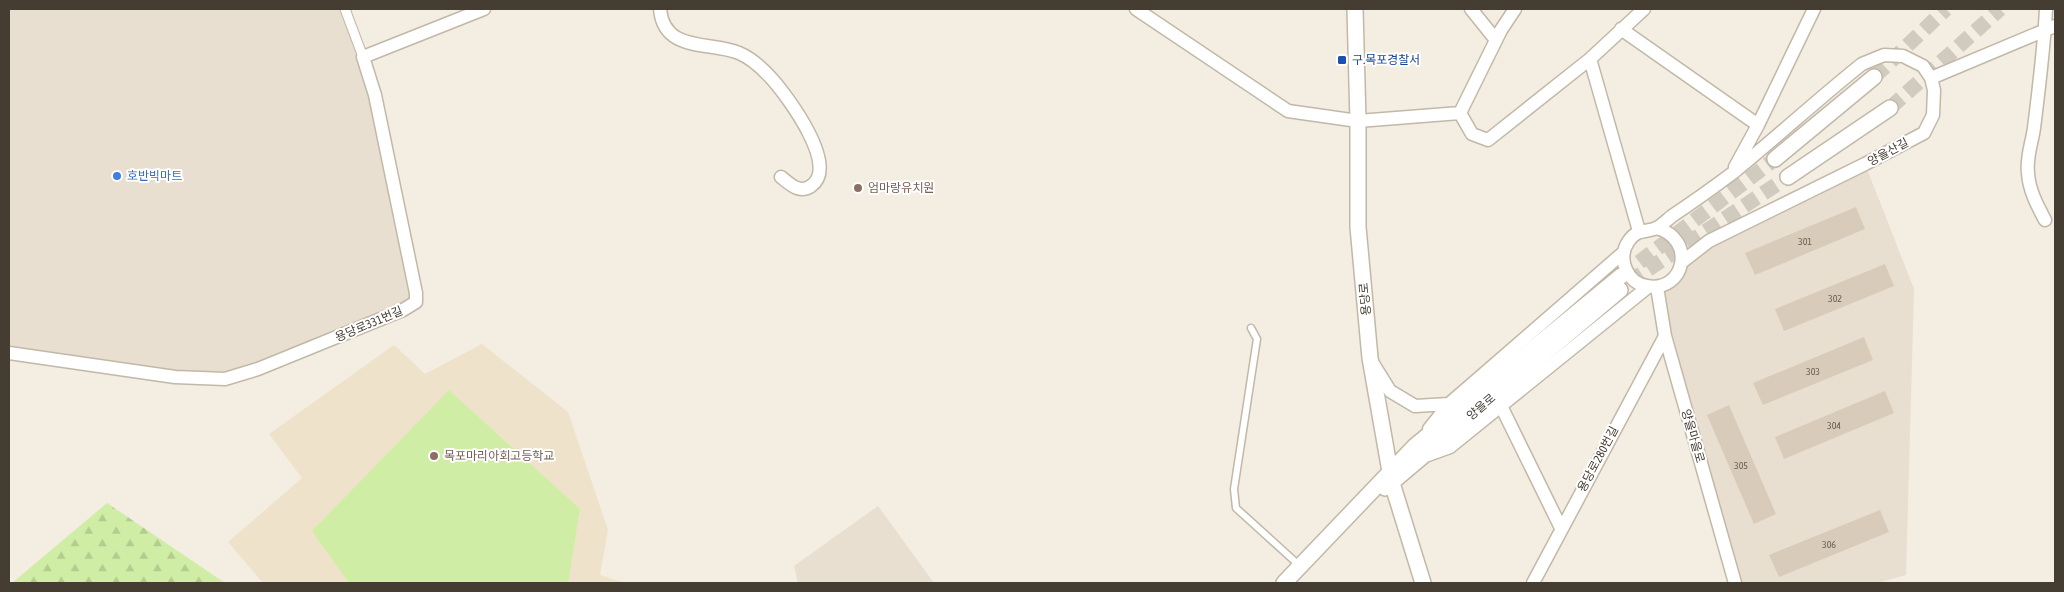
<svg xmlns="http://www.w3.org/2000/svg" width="2064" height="592" font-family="'Asap Condensed','Noto Sans KR',sans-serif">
<defs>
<pattern id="forest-firs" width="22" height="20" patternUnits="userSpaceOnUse" patternTransform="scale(1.25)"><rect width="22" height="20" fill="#d0eda6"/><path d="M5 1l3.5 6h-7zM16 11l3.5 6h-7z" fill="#b4cc8f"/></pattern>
</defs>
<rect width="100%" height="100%" fill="#f3ede2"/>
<!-- residential -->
<path fill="#e8dfd0" d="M 9,9 L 339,9 L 354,46 L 363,57 L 416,302 L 225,379 L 9,353 Z
M 1865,164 L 1914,289 L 1906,575 L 1877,583 L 1735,583 L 1657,287 L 1682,262 Z
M 878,506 L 934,583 L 798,583 L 794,566 Z"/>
<!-- education -->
<path fill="#eee3ca" d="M 482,344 L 568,412 L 608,530 L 600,575 L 625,583 L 263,583 L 228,542 L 302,478 L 269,434 L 394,345 L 425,374 Z"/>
<!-- forest -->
<path fill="url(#forest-firs)" d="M 107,503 L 225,583 L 12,583 Z"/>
<!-- garden -->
<path fill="#d0eda6" d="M 449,390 L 580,509 L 568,583 L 349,583 L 312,531 Z"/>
<!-- building -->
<path fill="#d9cbb9" d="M 1856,207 L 1865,229 L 1755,275 L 1745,253 Z
M 1885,264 L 1894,286 L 1784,331 L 1775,309 Z
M 1864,337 L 1873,360 L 1763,405 L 1753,383 Z
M 1885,391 L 1894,413 L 1784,459 L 1775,437 Z
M 1729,405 L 1776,514 L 1754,524 L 1707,415 Z
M 1880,510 L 1889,532 L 1779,577 L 1769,555 Z"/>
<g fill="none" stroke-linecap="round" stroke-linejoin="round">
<!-- tertiary-tunnel -->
<path stroke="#d0cabf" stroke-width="15" stroke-dasharray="15 8" stroke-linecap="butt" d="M 1874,77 L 1946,9
M 1890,108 L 2000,9
M 1621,276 L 1775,159
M 1629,282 L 1788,177"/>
<!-- service casing -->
<g stroke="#c2b8a7" stroke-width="9">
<path id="service" d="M 1251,328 L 1257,339 L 1234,489 L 1236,508 L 1300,566"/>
</g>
<!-- pedestrian casing -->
<g stroke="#c2b8a7" stroke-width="11">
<path id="pedestrian" d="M 345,9 L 363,57"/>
</g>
<!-- minor casing -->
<g stroke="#c2b8a7" stroke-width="15">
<path id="minor" d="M 660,9 C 664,53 710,41 739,53 C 751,58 763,69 772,79 C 787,96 840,166 811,186 C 799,194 790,184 781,177
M 1136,9 L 1288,111 L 1358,121 L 1460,113 L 1472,134 L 1488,140 L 1590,59 L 1644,9
M 1471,9 L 1496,40
M 1621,29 L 1758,125
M 1590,59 L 1639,231
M 1931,78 L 2055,26
M 1460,113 L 1501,30 L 1515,9
M 1735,167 L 1758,125 L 1814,9
M 2045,220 C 2037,205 2029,190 2028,173 C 2026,157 2032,143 2034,128 C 2039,88 2044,48 2046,9
M 1656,228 C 1697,238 1685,293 1647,286 C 1627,283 1617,259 1628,242 C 1637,228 1645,233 1657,228 C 1662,225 1667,220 1672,216 C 1693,202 1714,187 1734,172 C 1777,137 1818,99 1862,64 L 1884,55 L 1903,56 L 1923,66 L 1931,78 L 1934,90 L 1933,115 L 1924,133 L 1865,164 L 1709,241 L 1682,262
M 1657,287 L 1665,336 L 1735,583
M 9,353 L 175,377 L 225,379 L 258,369 L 403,310 L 416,302 L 416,293 L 375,95 L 363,57 L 484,9
M 1372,362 L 1390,391 L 1415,406 L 1449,404
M 1501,406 L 1561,528
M 1429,429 L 1449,404 L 1624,252
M 1428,455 L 1450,447 L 1648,287
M 1533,583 L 1665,336"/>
</g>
<!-- tertiary casing -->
<g stroke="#c2b8a7" stroke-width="18">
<path id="tertiary" d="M 1355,9 L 1358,121 L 1358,227 L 1370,358 L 1392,483 L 1423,583
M 1775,159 L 1874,77
M 1788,177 L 1890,108
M 1385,488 L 1620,290
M 1284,583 L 1415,446 L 1621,276"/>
</g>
<!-- service -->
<use href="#service" stroke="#fff" stroke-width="6"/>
<!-- pedestrian -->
<use href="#pedestrian" stroke="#fff" stroke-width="9"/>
<!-- minor -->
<use href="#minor" stroke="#fff" stroke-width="12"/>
<!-- tertiary -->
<use href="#tertiary" stroke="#fff" stroke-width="15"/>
</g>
<!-- markers -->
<rect fill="#1a4fb4" stroke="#fff" stroke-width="2" x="1337" y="55" width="10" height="10" rx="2.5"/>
<circle fill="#3f7fe0" stroke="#fff" stroke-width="2" cx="117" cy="176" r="5"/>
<g fill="#8d6e63" stroke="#fff" stroke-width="2">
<circle cx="858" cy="188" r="5"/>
<circle cx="434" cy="456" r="5"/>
</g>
<g text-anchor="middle" stroke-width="4" stroke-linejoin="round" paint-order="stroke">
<!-- number labels -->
<g font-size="10" fill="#6a6054">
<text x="1805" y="245">301</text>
<text x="1835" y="302">302</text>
<text x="1813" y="375">303</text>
<text x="1834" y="429">304</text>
<text x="1741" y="469">305</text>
<text x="1829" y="548">306</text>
</g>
<!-- transit labels -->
<g font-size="12" fill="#164399" stroke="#fff" text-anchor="start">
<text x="1352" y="64">구.목포경찰서</text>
</g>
<!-- street labels -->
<g font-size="12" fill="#453d32" stroke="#fff">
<text transform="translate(1888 152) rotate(-28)" y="4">양을산길</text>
<text transform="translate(1365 299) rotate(-95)" y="4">용당로</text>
<text transform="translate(369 324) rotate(-23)" y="4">용당로331번길</text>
<text transform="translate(1481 407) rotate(-40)" y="4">양을로</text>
<text transform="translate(1693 436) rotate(74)" y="4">양을마을로</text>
<text transform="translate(1598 459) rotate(-62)" y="4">용당로280번길</text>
</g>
<!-- shop labels -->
<g font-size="12" fill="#366cbe" stroke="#fff" text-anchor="start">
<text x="127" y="180">호반빅마트</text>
</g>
<!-- education labels -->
<g font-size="12" fill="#785e54" stroke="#fff" text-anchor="start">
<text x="868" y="192">엄마랑유치원</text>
<text x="444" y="460">목포마리아회고등학교</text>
</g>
</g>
<!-- border -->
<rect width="2064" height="592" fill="none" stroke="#453d32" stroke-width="20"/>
</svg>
